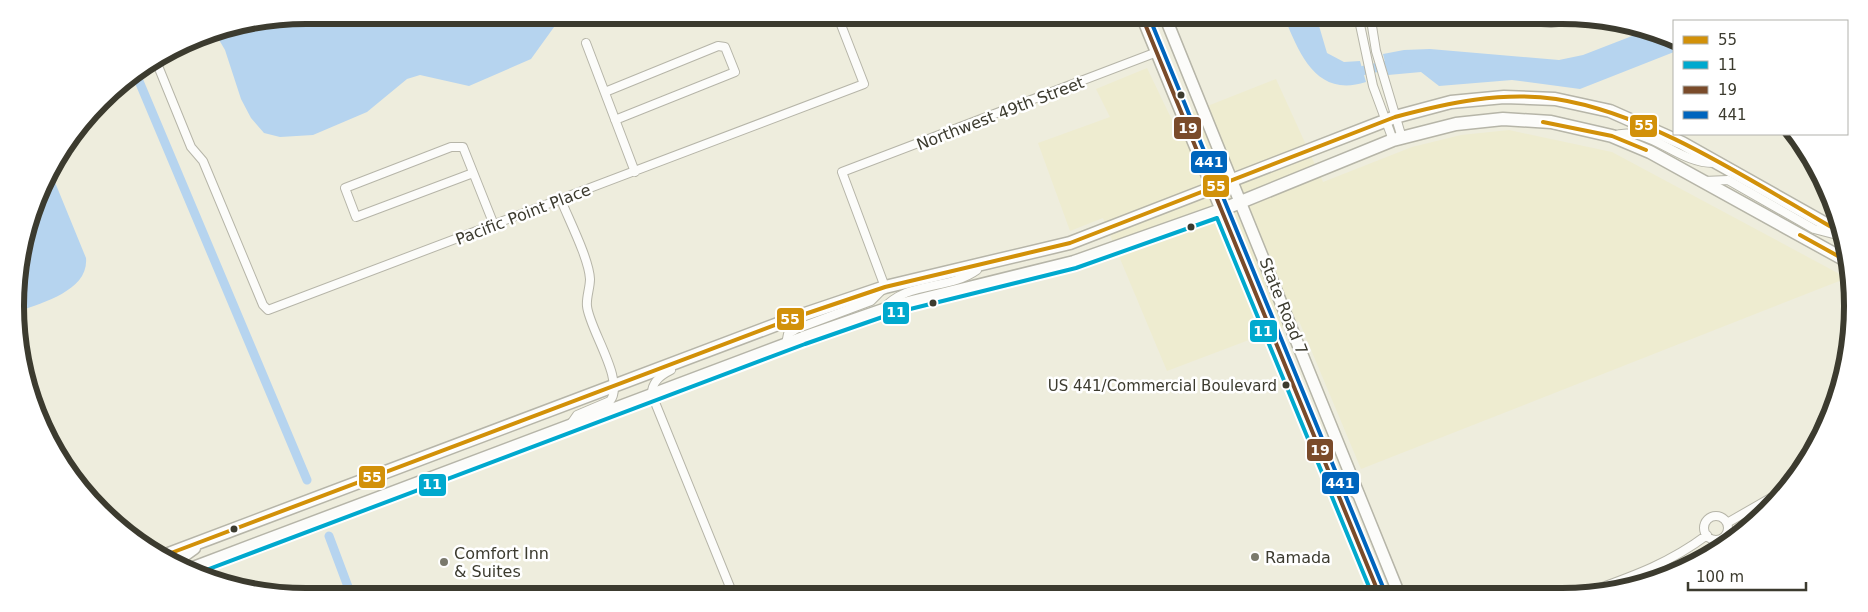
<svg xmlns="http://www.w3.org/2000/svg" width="1868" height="612" font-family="'DejaVu Sans',sans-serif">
<rect width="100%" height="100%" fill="#eeeddd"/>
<!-- built -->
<path fill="#eeecd0" d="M 1147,68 L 1172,120 L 1276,79 L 1323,182 L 1412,147 L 1461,135 L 1509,130 L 1612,152 L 1847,278 L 1361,469 L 1299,321 L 1167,371 L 1103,218 L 1070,231 L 1038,143 L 1110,117 L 1096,89 Z"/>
<!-- water -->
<path fill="#b6d4ef" d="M 306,15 L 562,16 L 531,59 L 469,86 L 420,75 L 407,79 L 367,112 L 313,135 L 280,137 L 264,133 L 251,118 L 241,99 L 225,50 L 215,33 Z
M 1285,19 L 1317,19 L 1327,53 L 1344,62 L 1360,61 L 1366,82 C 1317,98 1300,55 1285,19 Z
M 1645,31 L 1674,44 L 1674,52 L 1580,89 L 1512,80 L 1439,86 L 1421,72 L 1388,75 L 1383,54 L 1404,50 L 1430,49 L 1559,60 L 1583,55 Z
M 50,170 L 86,258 C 89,290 44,302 20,311 L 17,268 L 45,177 Z"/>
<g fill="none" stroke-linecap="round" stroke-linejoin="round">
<!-- canal -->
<path stroke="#b6d4ef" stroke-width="9" d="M 1352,73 L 1397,63
M 136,74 L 307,480
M 329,536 L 350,592"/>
<!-- minor casing -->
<g stroke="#b6b5a8" stroke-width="10">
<path id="minor" d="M 1359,20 L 1373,86 L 1393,140
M 1371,20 L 1376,51 L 1402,138
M 1521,20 L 1551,23 L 1572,20
M 586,43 L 635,172
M 156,61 L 191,147 L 203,161 L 263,305 L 268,310 L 864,84 L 838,17
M 605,92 L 718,46 L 725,47 L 735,72 L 615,120
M 1612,136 C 1649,123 1676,164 1715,163
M 473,173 L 356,217 L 345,188 L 451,147 L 463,147 L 494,225
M 1704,181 L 1728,180 L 1814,229 L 1837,235
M 561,200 C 569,220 589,259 590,279 C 590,288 586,298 587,306 C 589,329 626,381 610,401 L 577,415 L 570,425
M 882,310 C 907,280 948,291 977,270 L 976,266
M 786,344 L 788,334 L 796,329 L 871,301 L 885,287 L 842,172 L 1157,52
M 671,370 C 661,375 651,382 652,395 L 732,592
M1704 528a12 12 0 1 1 24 0a12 12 0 1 1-24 0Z
M 1727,523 L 1781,492
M 1583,594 C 1630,577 1667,565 1707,535"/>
</g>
<!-- primary casing -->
<g stroke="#b6b5a8" stroke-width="14">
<path id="primary" d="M 1143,19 L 1379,594
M 1166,19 L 1399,594
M 1332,482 L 1349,485 L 1358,494"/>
</g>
<!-- trunk casing -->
<g stroke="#b6b5a8" stroke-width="15">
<path id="trunk" d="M 163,556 L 799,316 L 885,287 L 1070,243 L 1395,117 L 1451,102 L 1504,97 L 1555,99 L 1610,111 L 1682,143 L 1840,232
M 176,561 L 194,548
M 193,568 L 803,338 L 892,307 L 1074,262 L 1221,210 L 1393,140 L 1456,124 L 1503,119 L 1551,122 L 1612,136 L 1650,152 L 1847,261"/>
</g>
<!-- minor -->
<use href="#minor" stroke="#fcfcfa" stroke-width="8"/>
<!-- primary -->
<use href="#primary" stroke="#fcfcfa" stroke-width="11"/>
<!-- trunk -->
<use href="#trunk" stroke="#fcfcfa" stroke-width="12"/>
<!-- bus-1 casing -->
<g stroke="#fff" stroke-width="8">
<path id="bus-1" d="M 1543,122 L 1612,136 L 1646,150
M 1800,235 L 1847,261
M 163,556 L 799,316 L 885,287 L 1070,243 L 1395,117 C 1447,103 1502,91 1556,99 C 1653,114 1755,184 1840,232"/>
</g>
<!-- bus-2 casing -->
<g stroke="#fff" stroke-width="8">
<path id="bus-2" d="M 201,572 L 805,344 L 894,313 L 1076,268 L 1217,218 L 1372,594"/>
</g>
<!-- bus-3 casing -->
<g stroke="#fff" stroke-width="8">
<path id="bus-3" d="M 1143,19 L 1379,594"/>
</g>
<!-- bus-4 casing -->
<g stroke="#fff" stroke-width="8">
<path id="bus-4" d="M 1150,19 L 1385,592"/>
</g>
<!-- bus-1 -->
<use href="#bus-1" stroke="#d29109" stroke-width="4"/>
<!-- bus-2 -->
<use href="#bus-2" stroke="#00a9ce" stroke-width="4"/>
<!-- bus-3 -->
<use href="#bus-3" stroke="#7a4b2a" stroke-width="4"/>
<!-- bus-4 -->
<use href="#bus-4" stroke="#0065bd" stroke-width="4"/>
</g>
<!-- markers -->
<g fill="#3c3b2f" stroke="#fff" stroke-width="2">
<circle cx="1181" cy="95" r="4.5"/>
<circle cx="1191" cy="227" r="4.5"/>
<circle cx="933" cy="303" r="4.5"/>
<circle cx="1286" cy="385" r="4.5"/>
<circle cx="234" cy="529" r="4.5"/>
</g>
<g fill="#7a796c" stroke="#fff" stroke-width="2">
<circle cx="1255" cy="557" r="5"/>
<circle cx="444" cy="562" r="5"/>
</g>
<g text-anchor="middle" stroke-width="5" stroke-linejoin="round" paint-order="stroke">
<!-- bus labels -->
<g font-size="15" fill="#3c3b2f" stroke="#fff" text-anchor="end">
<text x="1277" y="391">US 441/Commercial Boulevard</text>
</g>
<!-- street labels -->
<g font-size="16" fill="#3c3b2f" stroke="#fff">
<text transform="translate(1000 113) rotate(-21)" y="6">Northwest 49th Street</text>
<text transform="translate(523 214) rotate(-21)" y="6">Pacific Point Place</text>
<text transform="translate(1284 306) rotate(68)" y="6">State Road 7</text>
</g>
<!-- poi labels -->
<g font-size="16" fill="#3c3b2f" stroke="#fff" text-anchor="start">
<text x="454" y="559">Comfort Inn<tspan x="454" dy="18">&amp; Suites</tspan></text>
<text x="1265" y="563">Ramada</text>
</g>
</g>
<!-- crop -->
<path d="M0 0H1868V612H0ZM306 24H1562A282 282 0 0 1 1844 306V306A282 282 0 0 1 1562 588H306A282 282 0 0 1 24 306V306A282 282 0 0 1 306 24Z" fill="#fff" fill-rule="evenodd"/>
<path fill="none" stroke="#3c3b2f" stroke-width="6" d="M306 24H1562A282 282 0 0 1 1844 306V306A282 282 0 0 1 1562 588H306A282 282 0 0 1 24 306V306A282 282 0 0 1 306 24Z"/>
<g stroke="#fff" stroke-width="2">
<rect x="1629" y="114" width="29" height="24" rx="5" fill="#d29109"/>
<rect x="1173" y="116" width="29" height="24" rx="5" fill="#7a4b2a"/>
<rect x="1190" y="150" width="38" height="24" rx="5" fill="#0065bd"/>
<rect x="1202" y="174" width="28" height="24" rx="5" fill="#d29109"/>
<rect x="882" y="301" width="28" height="24" rx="5" fill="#00a9ce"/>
<rect x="776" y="307" width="29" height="24" rx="5" fill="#d29109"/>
<rect x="1249" y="319" width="29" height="24" rx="5" fill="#00a9ce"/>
<rect x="1306" y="438" width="28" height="24" rx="5" fill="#7a4b2a"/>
<rect x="358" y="465" width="28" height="24" rx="5" fill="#d29109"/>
<rect x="1321" y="471" width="39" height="24" rx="5" fill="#0065bd"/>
<rect x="418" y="473" width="29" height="24" rx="5" fill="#00a9ce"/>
</g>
<g font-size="14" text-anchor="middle" font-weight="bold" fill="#fff">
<text x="1644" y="130">55</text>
<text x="1188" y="133">19</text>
<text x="1209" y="167">441</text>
<text x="1216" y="191">55</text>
<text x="896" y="317">11</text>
<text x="790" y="324">55</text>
<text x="1263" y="336">11</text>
<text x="1320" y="455">19</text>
<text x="372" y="482">55</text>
<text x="1340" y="488">441</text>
<text x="432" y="489">11</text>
</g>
<!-- legend -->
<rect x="1673" y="20" width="175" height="115" fill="#ffffff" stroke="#b1b1ac"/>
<rect x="1683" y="36" width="25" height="8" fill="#d29109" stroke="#b1b1ac"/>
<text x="1718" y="45" font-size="15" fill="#3c3b2f">55</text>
<rect x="1683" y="61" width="25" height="8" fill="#00a9ce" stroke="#b1b1ac"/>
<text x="1718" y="70" font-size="15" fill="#3c3b2f">11</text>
<rect x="1683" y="86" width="25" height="8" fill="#7a4b2a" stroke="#b1b1ac"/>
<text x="1718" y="95" font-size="15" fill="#3c3b2f">19</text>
<rect x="1683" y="111" width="25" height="8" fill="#0065bd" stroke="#b1b1ac"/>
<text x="1718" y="120" font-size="15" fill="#3c3b2f">441</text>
<!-- scale -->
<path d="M1688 582v8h118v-8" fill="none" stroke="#3c3b2f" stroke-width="2.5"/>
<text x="1696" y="582" font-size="15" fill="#3c3b2f" stroke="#ffffff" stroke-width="4" paint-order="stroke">100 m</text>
</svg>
